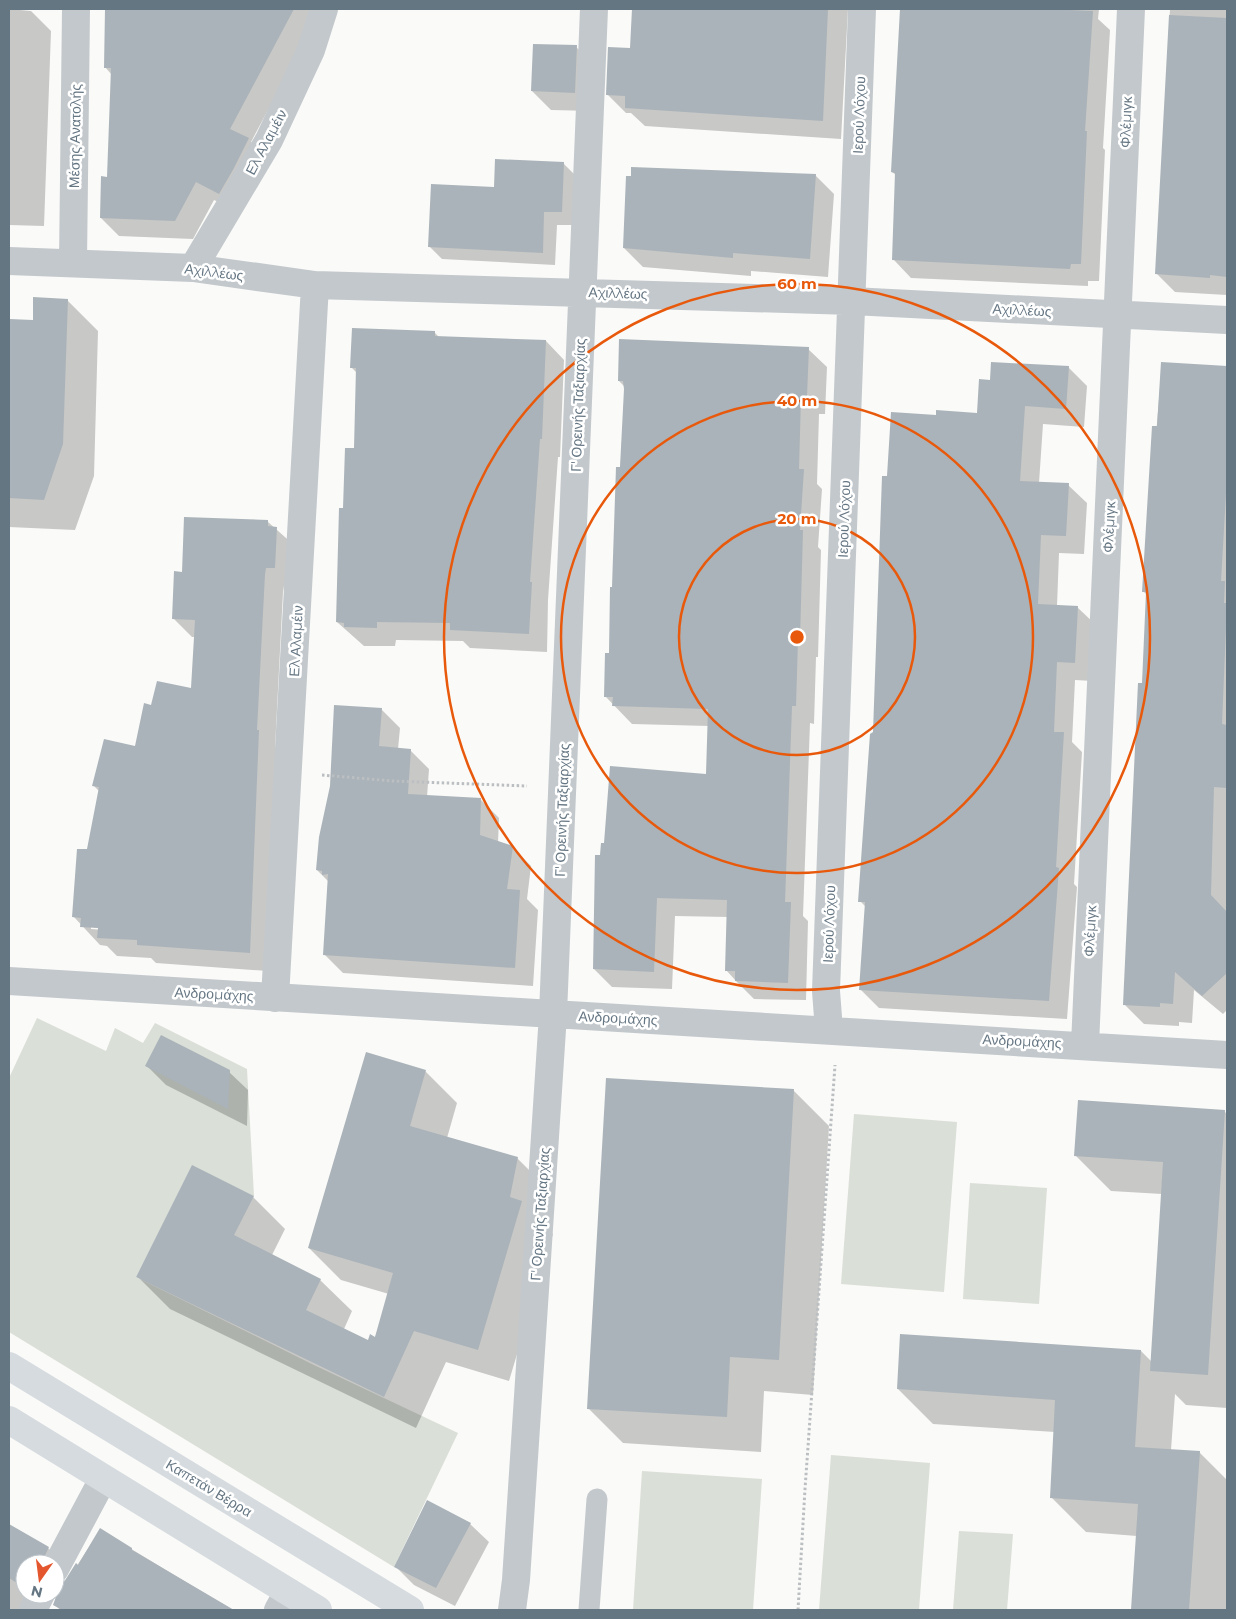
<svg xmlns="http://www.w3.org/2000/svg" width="1236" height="1619" font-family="Montserrat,sans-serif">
<rect width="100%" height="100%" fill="#fafaf8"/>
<!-- green -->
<path fill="#dadfd7" d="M 37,1018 L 106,1051 L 115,1028 L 143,1043 L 155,1023 L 247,1069 L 254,1196 L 192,1166 L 136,1277 L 314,1365 L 458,1433 L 394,1567 L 9,1332 L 9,1078 Z
M 854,1114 L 957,1122 L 944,1292 L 841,1284 Z
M 970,1183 L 1047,1188 L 1039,1304 L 963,1299 Z
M 831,1455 L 930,1463 L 919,1610 L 819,1610 Z
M 642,1471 L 762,1479 L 753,1610 L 633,1610 Z
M 959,1531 L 1013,1534 L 1007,1610 L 953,1610 Z"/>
<!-- shadow -->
<path fill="#0003" fill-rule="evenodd" d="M 9,9 L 31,11 L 51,31 L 44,226 L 9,225 Z
M 106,9 L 324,9 L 318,16 L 251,142 L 266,157 L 238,211 L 214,200 L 193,239 L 119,236 L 101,218 L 108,178 L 112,75 L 105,67 Z
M 633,9 L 848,9 L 841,139 L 645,126 L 631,113 L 626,113 L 607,94 L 631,49 Z
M 901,9 L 1099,9 L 1098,19 L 1110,30 L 1103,148 L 1105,150 L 1099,281 L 1088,281 L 1088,286 L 911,278 L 894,260 L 896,175 L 892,172 Z
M 1170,9 L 1227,9 L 1227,295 L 1175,292 L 1156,273 Z
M 576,47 L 595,65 L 593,111 L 551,110 L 532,91 Z
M 564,164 L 577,177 L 575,225 L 557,225 L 555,265 L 442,259 L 429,246 L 495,188 Z
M 815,175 L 834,194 L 828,277 L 751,271 L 751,276 L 643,267 L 624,248 Z
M 67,300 L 98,331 L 94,476 L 75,530 L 9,527 L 9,321 L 34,321 Z
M 434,332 L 439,337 L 546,341 L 564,360 L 560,457 L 558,457 L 548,600 L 547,652 L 470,648 L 463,641 L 396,640 L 395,646 L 364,646 L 337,622 L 344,510 L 355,450 L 357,373 L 351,367 Z
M 808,349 L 827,367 L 825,414 L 819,414 L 817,484 L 822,489 L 818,547 L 821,550 L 818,657 L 816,657 L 814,724 L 810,723 L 803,916 L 808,921 L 806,1000 L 754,999 L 736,981 L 726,970 L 728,917 L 675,916 L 672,989 L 612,987 L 594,969 L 602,856 L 606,844 L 707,775 L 709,726 L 632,724 L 605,696 L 610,654 L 625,387 L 619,381 Z
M 1162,363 L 1227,367 L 1227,1010 L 1223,1014 L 1194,990 L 1192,1023 L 1179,1022 L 1179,1026 L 1144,1024 L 1125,1005 L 1148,596 L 1143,591 Z
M 1068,367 L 1087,386 L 1084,427 L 1043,424 L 1039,483 L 1068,485 L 1087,503 L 1084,554 L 1059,553 L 1057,606 L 1077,607 L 1096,625 L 1093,681 L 1075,680 L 1072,742 L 1082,752 L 1074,884 L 1077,887 L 1067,1019 L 879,1008 L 860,989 L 866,907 L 860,901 L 875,733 L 888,478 L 937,416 L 978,415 L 991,381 Z
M 268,522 L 295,546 L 293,586 L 284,586 L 283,592 L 275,748 L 277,750 L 268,971 L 156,963 L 151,958 L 117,956 L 107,946 L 100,945 L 74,917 L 100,792 L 93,785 L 136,747 L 152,706 L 192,690 L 195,637 L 192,637 L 174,619 L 183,573 ZM 91,927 L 104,928 L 104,930 L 91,929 Z
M 381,709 L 400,728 L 398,749 L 410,750 L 429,769 L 427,797 L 481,800 L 499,818 L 498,843 L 512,847 L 531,866 L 527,899 L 538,910 L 533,986 L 343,973 L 325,955 L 329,882 L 317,870 Z
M 147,1066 L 229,1072 L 248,1090 L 247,1126 L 166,1085 Z
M 425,1071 L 457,1103 L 447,1138 L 517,1158 L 549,1190 L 543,1224 L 553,1234 L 509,1381 L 446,1362 L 416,1428 L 170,1309 L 138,1277 L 253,1197 L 285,1229 L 272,1255 L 320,1280 L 352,1311 L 344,1329 L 368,1341 L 375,1338 L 389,1294 L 341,1280 L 309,1248 Z
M 607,1079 L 794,1091 L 829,1126 L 813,1395 L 764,1391 L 761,1452 L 623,1443 L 588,1408 Z
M 1224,1111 L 1227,1114 L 1227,1408 L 1186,1405 L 1175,1394 L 1171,1450 L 1199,1452 L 1227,1480 L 1226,1610 L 1132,1610 L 1137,1536 L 1086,1532 L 1051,1497 L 1055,1432 L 933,1424 L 898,1389 L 1141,1351 L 1152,1362 L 1162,1194 L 1111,1191 L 1076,1156 Z
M 470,1524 L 489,1542 L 455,1606 L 414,1585 L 396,1567 Z
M 9,1526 L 48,1548 L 67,1567 L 59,1584 L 69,1578 L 100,1530 L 232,1610 L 60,1610 L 55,1604 L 56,1598 L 34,1610 L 9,1610 ZM 25,1564 L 55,1564 L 55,1594 L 25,1594 Z"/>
<!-- building -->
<path fill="#aab3b9" d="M 105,9 L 294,9 L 230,129 L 249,138 L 234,168 L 219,194 L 196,182 L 175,221 L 100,218 L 101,176 L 107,177 L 111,68 L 104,68 Z
M 632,9 L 828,9 L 823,121 L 625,108 L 625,96 L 606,95 L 608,47 L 630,48 Z
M 900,9 L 1047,9 L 1093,11 L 1085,131 L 1087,131 L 1081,264 L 1071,264 L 1070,269 L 892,260 L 895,173 L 891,172 Z
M 1169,15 L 1227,18 L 1227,277 L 1210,275 L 1210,278 L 1155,274 Z
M 533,44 L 577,45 L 575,93 L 531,91 Z
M 495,159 L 564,162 L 562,212 L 544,212 L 543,253 L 428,247 L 431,184 L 494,187 Z
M 631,167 L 816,174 L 810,259 L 733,253 L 733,258 L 623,248 L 626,176 L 631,176 Z
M 33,297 L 68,299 L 63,444 L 44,500 L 9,498 L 9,319 L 33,320 Z
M 352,328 L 435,331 L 435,336 L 546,340 L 542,439 L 540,439 L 530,582 L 532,582 L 529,634 L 450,630 L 450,623 L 377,622 L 377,628 L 344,627 L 344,623 L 336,622 L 339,508 L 343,508 L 345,448 L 354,448 L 356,368 L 350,368 Z
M 619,339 L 809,347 L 807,396 L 801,396 L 799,469 L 804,469 L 800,530 L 803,530 L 800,639 L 798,639 L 796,706 L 792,706 L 785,902 L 791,902 L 788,983 L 735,981 L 735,971 L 725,971 L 727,900 L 657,898 L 654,972 L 593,969 L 595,855 L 600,855 L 601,843 L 604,843 L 610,766 L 706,774 L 708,709 L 612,706 L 613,697 L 604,697 L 605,653 L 609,653 L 610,587 L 612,587 L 616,467 L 620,467 L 624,389 L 623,381 L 618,381 Z
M 991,362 L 1069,366 L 1066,409 L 1025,406 L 1020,481 L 1069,483 L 1066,536 L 1041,535 L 1038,604 L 1078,606 L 1075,663 L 1057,662 L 1054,732 L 1064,732 L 1056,867 L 1059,868 L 1049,1001 L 859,990 L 865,902 L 858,902 L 870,734 L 873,732 L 882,476 L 887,476 L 891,412 L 936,415 L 936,410 L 977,413 L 979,379 L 990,380 Z
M 1161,362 L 1227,366 L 1227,476 L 1221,581 L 1225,581 L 1224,603 L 1227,603 L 1222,724 L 1227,725 L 1227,788 L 1214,787 L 1211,895 L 1227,912 L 1227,973 L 1202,996 L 1175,972 L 1173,1004 L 1160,1003 L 1160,1007 L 1123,1005 L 1138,683 L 1142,683 L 1146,592 L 1142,592 L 1152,426 L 1157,426 Z
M 184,517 L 268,520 L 268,526 L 277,527 L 275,568 L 266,568 L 265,574 L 257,730 L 259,730 L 250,953 L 137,945 L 137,940 L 97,938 L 98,928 L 80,927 L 81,918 L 72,917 L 77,849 L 87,849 L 99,787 L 92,786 L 104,739 L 135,746 L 144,703 L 151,705 L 157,681 L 191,688 L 195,620 L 172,619 L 174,571 L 182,572 Z
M 334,705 L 382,708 L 379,746 L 411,749 L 408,794 L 481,798 L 480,835 L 513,846 L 507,889 L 520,890 L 515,968 L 323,955 L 328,874 L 322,875 L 322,871 L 316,870 L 319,837 L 330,786 Z
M 161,1035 L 230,1070 L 228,1109 L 145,1066 Z
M 366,1052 L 426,1070 L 410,1126 L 518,1157 L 510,1197 L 522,1201 L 478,1350 L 414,1331 L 384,1397 L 136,1277 L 192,1165 L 254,1196 L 234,1235 L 321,1279 L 306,1310 L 368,1340 L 370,1334 L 375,1337 L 393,1273 L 308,1248 Z
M 606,1078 L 794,1089 L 779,1360 L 730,1357 L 727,1417 L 587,1409 Z
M 1078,1100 L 1225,1110 L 1208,1375 L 1150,1371 L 1163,1162 L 1074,1156 Z
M 900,1334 L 1141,1350 L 1135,1447 L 1200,1451 L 1189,1610 L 1131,1610 L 1138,1504 L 1050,1498 L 1055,1400 L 897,1389 Z
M 427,1500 L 471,1523 L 436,1588 L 394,1567 Z
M 9,1524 L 49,1547 L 41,1564 L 25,1564 L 25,1588 L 9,1578 Z
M 100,1528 L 132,1548 L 132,1550 L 234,1610 L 62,1610 L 53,1605 L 57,1594 L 55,1585 L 64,1582 L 76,1563 L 78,1565 Z"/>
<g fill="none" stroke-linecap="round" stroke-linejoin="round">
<!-- path -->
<path stroke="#bbbfc2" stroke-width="3" stroke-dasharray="2.5 2.5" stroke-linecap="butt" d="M 322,775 L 393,781 L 527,786
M 798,1610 L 805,1489 L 835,1065"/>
<!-- lane -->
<path stroke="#c3c8cc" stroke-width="21" d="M 589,1610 L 597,1499"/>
<!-- street -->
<path stroke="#c3c8cc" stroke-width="28" d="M 9,261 L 193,268 L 315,285 L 852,301 L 1227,320
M 73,263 L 76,9
M 193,268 L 269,140 L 311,50 L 324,9
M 9,981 L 1227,1055
M 275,998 L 315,285
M 829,1030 L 826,991 L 862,9
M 1085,1045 L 1131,9
M 55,1569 L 103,1479
M 33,1610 L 41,1594
M 278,1610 L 288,1592
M 512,1610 L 516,1580 L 553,1014 L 594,9"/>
<!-- secondary -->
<path stroke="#d6dbdf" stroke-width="28" d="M 9,1366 L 410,1610
M 9,1420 L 318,1610"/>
</g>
<!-- distance rings -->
<g fill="none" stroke="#e8590c" stroke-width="2.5">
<circle cx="797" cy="637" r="118"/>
<circle cx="797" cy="637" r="236"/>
<circle cx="797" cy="637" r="353"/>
</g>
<g text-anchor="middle" stroke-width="5" stroke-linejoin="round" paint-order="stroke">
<!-- street labels -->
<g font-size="14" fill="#657683" stroke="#fff">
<text transform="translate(859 115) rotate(-88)" y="5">Ιερού Λόχου</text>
<text transform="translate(1126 122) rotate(-88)" y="5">Φλέμιγκ</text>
<text transform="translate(75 136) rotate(-89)" y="5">Μέσης Ανατολής</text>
<text transform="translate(266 142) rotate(-62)" y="5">Ελ Αλαμέιν</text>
<text transform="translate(214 272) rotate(7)" y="5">Αχιλλέως</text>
<text transform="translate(618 293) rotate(2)" y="5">Αχιλλέως</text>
<text transform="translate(1022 310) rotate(3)" y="5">Αχιλλέως</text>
<text transform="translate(578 405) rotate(-88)" y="5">Γ' Ορεινής Ταξιαρχίας</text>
<text transform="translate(844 519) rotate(-88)" y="5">Ιερού Λόχου</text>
<text transform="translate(1109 527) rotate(-87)" y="5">Φλέμιγκ</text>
<text transform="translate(296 641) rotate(-87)" y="5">Ελ Αλαμέιν</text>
<text transform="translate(562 810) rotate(-88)" y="5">Γ' Ορεινής Ταξιαρχίας</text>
<text transform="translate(829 924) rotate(-88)" y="5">Ιερού Λόχου</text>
<text transform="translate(1090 931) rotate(-87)" y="5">Φλέμιγκ</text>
<text transform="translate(214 994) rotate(3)" y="5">Ανδρομάχης</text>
<text transform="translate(618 1018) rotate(3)" y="5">Ανδρομάχης</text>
<text transform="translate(1022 1041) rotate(3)" y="5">Ανδρομάχης</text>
<text transform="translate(540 1214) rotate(-86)" y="5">Γ' Ορεινής Ταξιαρχίας</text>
<text transform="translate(209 1488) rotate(31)" y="5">Καπετάν Βέρρα</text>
</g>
</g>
<circle cx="797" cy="637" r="8" fill="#e8590c" stroke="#fff" stroke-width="2.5"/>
<g font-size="15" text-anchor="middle" font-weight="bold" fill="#e8590c" stroke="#fff" stroke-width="5" stroke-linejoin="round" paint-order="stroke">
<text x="797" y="289">60 m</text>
<text x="797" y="406">40 m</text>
<text x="797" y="524">20 m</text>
</g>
<!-- border -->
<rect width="1236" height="1619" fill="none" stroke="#657683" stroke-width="20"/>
<!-- north arrow -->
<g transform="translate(40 1579) rotate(194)"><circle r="24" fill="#ffffff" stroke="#c1c8cd"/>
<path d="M0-4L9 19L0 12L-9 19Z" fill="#e4572e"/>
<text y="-8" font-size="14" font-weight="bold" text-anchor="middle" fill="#657683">N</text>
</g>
</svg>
